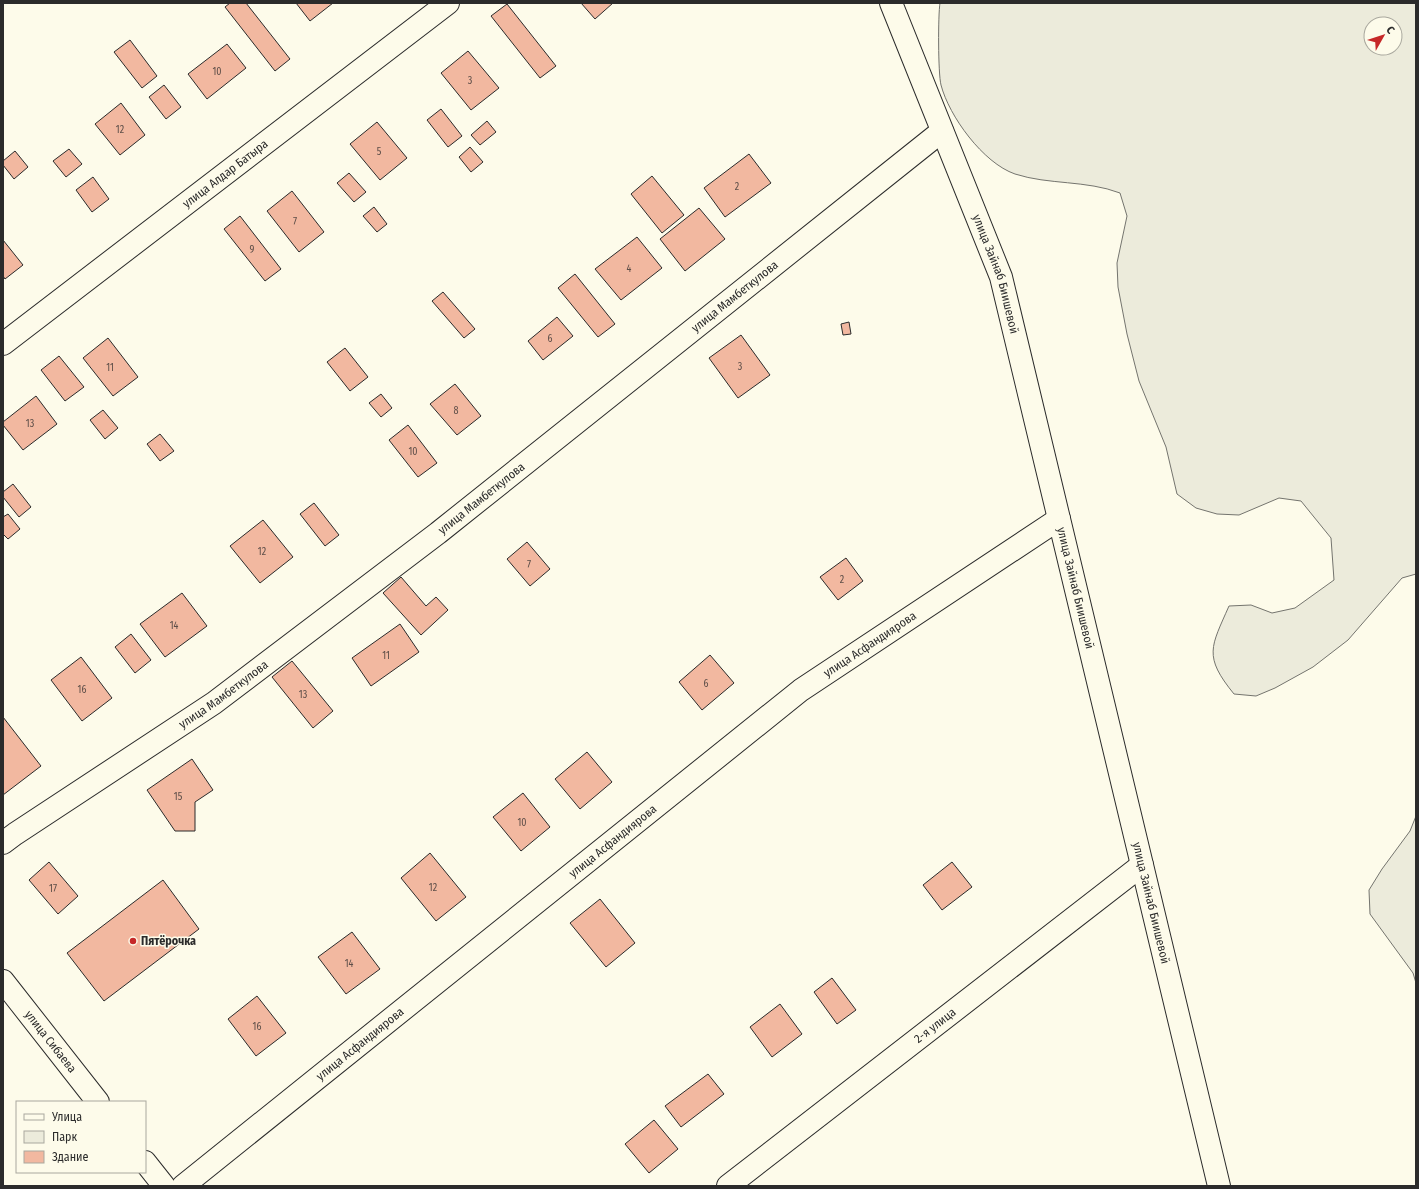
<svg xmlns="http://www.w3.org/2000/svg" width="1419" height="1189" font-family="'Fira Sans Condensed',sans-serif">
<rect width="100%" height="100%" fill="#fdfbea"/>
<!-- green -->
<path fill="#ecebdb" stroke="#74746e" fill-rule="evenodd" d="M 940,3 L 1416,3 L 1416,574 L 1402,578 L 1348,640 L 1313,667 L 1275,688 L 1256,696 L 1234,694 C 1203,656 1211,647 1229,606 L 1251,605 L 1272,613 L 1295,608 L 1334,580 L 1331,538 L 1301,501 L 1279,498 L 1239,515 L 1217,514 L 1196,508 L 1177,494 L 1166,447 L 1139,381 L 1127,334 L 1118,287 L 1117,263 L 1127,216 L 1120,193 C 1086,180 1049,185 1015,174 C 983,163 949,116 941,85 C 938,73 938,15 940,3 ZM 1371,24 L 1395,24 L 1395,48 L 1371,48 Z
M 1416,816 L 1416,983 L 1413,973 L 1370,914 L 1369,890 L 1382,869 L 1410,831 Z"/>
<!-- building -->
<path fill="#f2b8a0" stroke="#2b2b2b" d="M 230,3 L 246,3 L 290,59 L 275,71 L 225,7 Z
M 296,3 L 333,3 L 310,21 Z
M 581,3 L 613,3 L 595,19 Z
M 507,4 L 556,66 L 540,78 L 491,16 Z
M 130,40 L 157,76 L 142,88 L 114,52 Z
M 227,44 L 246,68 L 207,99 L 188,74 Z
M 468,51 L 499,88 L 471,110 L 441,73 Z
M 164,85 L 181,107 L 166,119 L 149,97 Z
M 121,103 L 145,135 L 120,155 L 95,124 Z
M 441,109 L 462,136 L 448,147 L 427,120 Z
M 487,121 L 496,132 L 480,145 L 471,135 Z
M 377,122 L 407,158 L 380,180 L 350,144 Z
M 470,147 L 483,162 L 471,172 L 459,157 Z
M 69,149 L 82,164 L 66,177 L 53,161 Z
M 15,151 L 28,167 L 14,179 L 3,165 L 3,161 Z
M 749,154 L 771,183 L 725,217 L 704,188 Z
M 349,173 L 366,192 L 354,202 L 337,183 Z
M 652,176 L 684,215 L 662,233 L 631,194 Z
M 93,177 L 109,199 L 92,212 L 76,190 Z
M 292,191 L 324,232 L 299,252 L 267,211 Z
M 374,207 L 387,224 L 377,232 L 363,216 Z
M 699,208 L 725,239 L 685,271 L 660,239 Z
M 240,216 L 281,269 L 265,281 L 224,229 Z
M 637,237 L 662,268 L 621,300 L 595,269 Z
M 3,240 L 23,265 L 5,279 L 3,276 Z
M 575,274 L 615,324 L 598,337 L 558,288 Z
M 443,292 L 475,329 L 464,338 L 432,301 Z
M 557,317 L 573,336 L 543,360 L 528,341 Z
M 849,322 L 851,334 L 843,335 L 841,324 Z
M 741,335 L 770,375 L 738,398 L 709,358 Z
M 108,338 L 138,377 L 113,396 L 83,358 Z
M 345,348 L 368,377 L 350,391 L 327,362 Z
M 59,356 L 84,387 L 65,401 L 41,370 Z
M 455,384 L 481,416 L 457,435 L 430,404 Z
M 381,394 L 392,408 L 381,417 L 369,403 Z
M 36,396 L 57,424 L 23,450 L 3,425 L 3,422 Z
M 103,410 L 118,428 L 105,439 L 90,420 Z
M 408,425 L 437,463 L 418,477 L 389,440 Z
M 160,434 L 174,451 L 160,461 L 147,444 Z
M 13,484 L 31,507 L 19,517 L 3,497 L 3,492 Z
M 314,503 L 339,535 L 325,546 L 300,514 Z
M 8,514 L 20,529 L 8,539 L 3,534 L 3,517 Z
M 263,520 L 293,557 L 260,583 L 230,546 Z
M 527,542 L 550,569 L 530,586 L 507,559 Z
M 846,558 L 863,581 L 838,600 L 820,577 Z
M 401,577 L 426,606 L 436,597 L 448,610 L 421,635 L 383,593 Z
M 182,593 L 207,626 L 165,657 L 140,624 Z
M 400,624 L 419,652 L 371,686 L 352,658 Z
M 131,634 L 151,660 L 135,673 L 115,647 Z
M 710,655 L 734,683 L 702,710 L 679,682 Z
M 81,657 L 112,698 L 82,721 L 51,680 Z
M 292,661 L 333,711 L 313,728 L 272,677 Z
M 3,717 L 41,766 L 3,795 Z
M 587,752 L 612,782 L 580,809 L 555,779 Z
M 192,759 L 213,790 L 195,802 L 195,831 L 175,831 L 147,790 Z
M 523,793 L 550,827 L 521,851 L 493,817 Z
M 430,853 L 466,897 L 436,921 L 401,878 Z
M 49,862 L 78,896 L 58,914 L 29,880 Z
M 952,862 L 972,887 L 942,910 L 923,885 Z
M 163,880 L 199,929 L 104,1001 L 67,953 Z
M 600,899 L 635,943 L 606,967 L 570,923 Z
M 352,932 L 380,969 L 346,994 L 318,957 Z
M 832,978 L 856,1010 L 837,1024 L 814,992 Z
M 257,996 L 286,1033 L 256,1056 L 228,1019 Z
M 780,1004 L 802,1034 L 772,1057 L 750,1027 Z
M 708,1074 L 724,1094 L 681,1127 L 665,1106 Z
M 654,1120 L 678,1149 L 649,1173 L 625,1144 Z"/>
<g fill="none" stroke-linecap="round" stroke-linejoin="round">
<!-- minor casing -->
<g stroke="#2b2b2b" stroke-width="24">
<g id="minor">
<path id="s1" d="M 891,3 L 1001,277 L 1219,1186"/>
<path id="s2" d="M 3,344 L 448,3"/>
<path id="s3" d="M 3,843 L 15,834 L 214,703 L 438,533 L 942,131"/>
<path id="s4" d="M 183,1186 L 801,690 L 1059,519"/>
<path id="s5" d="M 728,1186 L 1142,865"/>
</g>
</g>
<!-- major casing -->
<g stroke="#2b2b2b" stroke-width="24">
<g id="major">
<path id="s6" d="M 3,981 L 98,1102"/>
<path d="M 145,1162 L 164,1186"/>
</g>
</g>
<!-- minor -->
<use href="#minor" stroke="#fdfbea" stroke-width="22"/>
<!-- major -->
<use href="#major" stroke="#fdfbea" stroke-width="22"/>
</g>
<!-- markers -->
<circle fill="#c62828" stroke="#fdfbea" stroke-width="1.5" cx="133" cy="941" r="4"/>
<g text-anchor="middle" stroke-width="3" stroke-linejoin="round" paint-order="stroke">
<!-- number labels -->
<g font-size="10" fill="#5d4e48">
<text x="217" y="75">10</text>
<text x="470" y="84">3</text>
<text x="120" y="133">12</text>
<text x="379" y="155">5</text>
<text x="737" y="190">2</text>
<text x="295" y="225">7</text>
<text x="252" y="253">9</text>
<text x="629" y="272">4</text>
<text x="550" y="342">6</text>
<text x="740" y="370">3</text>
<text x="110" y="371">11</text>
<text x="456" y="414">8</text>
<text x="30" y="427">13</text>
<text x="413" y="455">10</text>
<text x="262" y="555">12</text>
<text x="529" y="568">7</text>
<text x="842" y="583">2</text>
<text x="174" y="629">14</text>
<text x="386" y="659">11</text>
<text x="706" y="687">6</text>
<text x="82" y="693">16</text>
<text x="303" y="698">13</text>
<text x="178" y="800">15</text>
<text x="522" y="826">10</text>
<text x="433" y="891">12</text>
<text x="53" y="892">17</text>
<text x="349" y="967">14</text>
<text x="257" y="1030">16</text>
</g>
<!-- street labels -->
<g font-size="12" fill="#2b2b2b" stroke="#fdfbea">
<text dy="4" stroke="none"><textPath href="#s2" startOffset="280">улица Алдар Батыра</textPath></text>
<text dy="4" stroke="none"><textPath href="#s1" startOffset="291">улица Зайнаб Биишевой</textPath></text>
<text dy="4" stroke="none"><textPath href="#s3" startOffset="914">улица Мамбеткулова</textPath></text>
<text dy="4" stroke="none"><textPath href="#s3" startOffset="590">улица Мамбеткулова</textPath></text>
<text dy="4" stroke="none"><textPath href="#s1" startOffset="615">улица Зайнаб Биишевой</textPath></text>
<text dy="4" stroke="none"><textPath href="#s4" startOffset="875">улица Асфандиярова</textPath></text>
<text dy="4" stroke="none"><textPath href="#s3" startOffset="266">улица Мамбеткулова</textPath></text>
<text dy="4" stroke="none"><textPath href="#s4" startOffset="551">улица Асфандиярова</textPath></text>
<text dy="4" stroke="none"><textPath href="#s1" startOffset="939">улица Зайнаб Биишевой</textPath></text>
<text dy="4" stroke="none"><textPath href="#s5" startOffset="262">2-я улица</textPath></text>
<text dy="4" stroke="none"><textPath href="#s6" startOffset="77">улица Сибаева</textPath></text>
<text dy="4" stroke="none"><textPath href="#s4" startOffset="227">улица Асфандиярова</textPath></text>
</g>
<!-- poi labels -->
<g font-size="12" font-weight="bold" fill="#2b2b2b" stroke="#fdfbea" text-anchor="start">
<text x="141" y="945">Пятёрочка</text>
</g>
</g>
<!-- border -->
<rect width="1419" height="1189" fill="none" stroke="#2b2b2b" stroke-width="8"/>
<!-- legend -->
<rect x="16" y="1101" width="130" height="72" fill="#fdfbea" stroke="#a9a89e"/>
<rect x="24" y="1114" width="20" height="6" fill="#fdfbea" stroke="#a9a89e"/>
<text x="52" y="1121" font-size="12" fill="#2b2b2b">Улица</text>
<rect x="24" y="1131" width="20" height="12" fill="#ecebdb" stroke="#a9a89e"/>
<text x="52" y="1141" font-size="12" fill="#2b2b2b">Парк</text>
<rect x="24" y="1151" width="20" height="12" fill="#f2b8a0" stroke="#a9a89e"/>
<text x="52" y="1161" font-size="12" fill="#2b2b2b">Здание</text>
<!-- north arrow -->
<g transform="translate(1383 36) rotate(51)"><circle r="19" fill="#fdfbea" stroke="#a9a89e"/>
<path d="M0-3L7 15L0 10L-7 15Z" fill="#c62828"/>
<text y="-6" font-size="11" font-weight="bold" text-anchor="middle" fill="#2b2b2b">С</text>
</g>
</svg>
